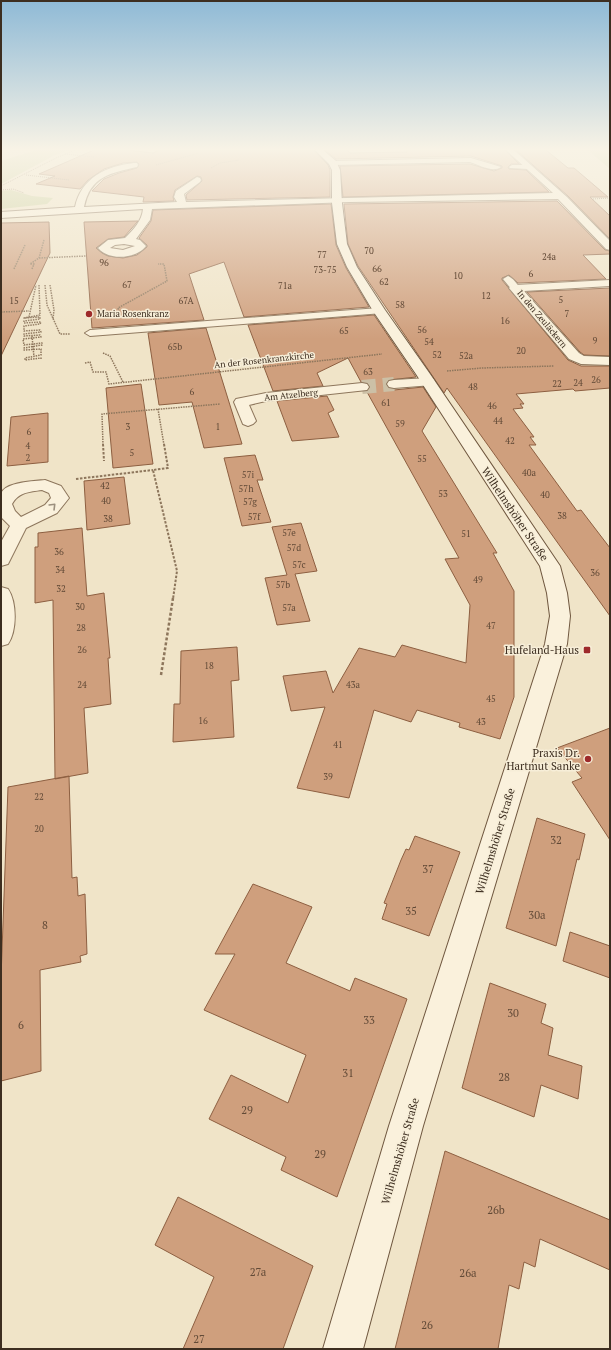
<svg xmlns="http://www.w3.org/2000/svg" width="611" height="1350" font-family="'PT Serif',serif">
<rect width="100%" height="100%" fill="#f0e4c8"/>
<!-- green -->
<path fill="#c9cf9b" d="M 36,150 L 70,150 L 55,155 L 1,184 L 1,161 Z
M 588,150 L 610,150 L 610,169 Z
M 11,190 L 32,196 L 53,198 L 47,204 L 1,209 L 1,191 Z"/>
<!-- building -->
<path fill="#cf9f7d" stroke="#8d5f41" d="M 94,150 L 128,150 L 153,153 L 159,150 L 314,150 L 328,165 L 330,170 L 330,197 L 187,200 L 186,195 L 202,181 L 201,177 L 197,176 L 175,190 L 173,197 L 174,201 L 143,202 L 144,197 L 92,191 L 104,179 L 119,173 L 137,168 L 139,164 L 137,162 L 123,163 L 104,169 L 88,180 L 80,189 L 36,184 L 55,176 L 39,174 Z
M 325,150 L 347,150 L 350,153 L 407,152 L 406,150 L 505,150 L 519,164 L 511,164 L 508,167 L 509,169 L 526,170 L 549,192 L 343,197 L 340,166 L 470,164 L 494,171 L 502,168 L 502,166 L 471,156 L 336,159 Z
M 516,150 L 546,150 L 568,168 L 574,168 L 608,197 L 590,197 L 610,216 L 610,239 L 568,196 Z
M 557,201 L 605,250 L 610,251 L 610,254 L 583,255 L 606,279 L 518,283 L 509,275 L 502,278 L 502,280 L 568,360 L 581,366 L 610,366 L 610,388 L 575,391 L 573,389 L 516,394 L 524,404 L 520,404 L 523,408 L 513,409 L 534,437 L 530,437 L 536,445 L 529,445 L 577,511 L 581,510 L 610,548 L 610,616 L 447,388 L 444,393 L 358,266 L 348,244 L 344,204 Z
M 331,204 L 336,245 L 346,268 L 369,307 L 244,317 L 224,262 L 189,274 L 204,320 L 92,328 L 84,222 L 138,221 L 124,237 L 108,239 L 96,248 L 102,253 L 108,256 L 123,258 L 137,255 L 147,247 L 147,245 L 139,238 L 151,221 L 153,210 Z
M 49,222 L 50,253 L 1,356 L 1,223 Z
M 610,288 L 610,356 L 584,355 L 580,352 L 527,292 Z
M 374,315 L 416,377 L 389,380 L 386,385 L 389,388 L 394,390 L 423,387 L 436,407 L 422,431 L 497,553 L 493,553 L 514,591 L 514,697 L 500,739 L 459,727 L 460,723 L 417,710 L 411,722 L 374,710 L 349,798 L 297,788 L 325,707 L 291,711 L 283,676 L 326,671 L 333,693 L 359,648 L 395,657 L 402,645 L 466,663 L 470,605 L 445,559 L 459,558 L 367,392 L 370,388 L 368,383 L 361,382 L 348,358 L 317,373 L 323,386 L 273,391 L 248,325 Z
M 206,328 L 242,444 L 204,448 L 192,402 L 159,405 L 148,333 Z
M 141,384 L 153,464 L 113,468 L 106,388 Z
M 327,396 L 334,410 L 328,413 L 339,437 L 292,441 L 277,401 Z
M 48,413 L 48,462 L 7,466 L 11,417 Z
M 255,455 L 263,480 L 257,480 L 271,522 L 242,526 L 224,458 Z
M 124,477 L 130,524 L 87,530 L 84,481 Z
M 301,523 L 317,571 L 295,574 L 310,621 L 277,625 L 265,578 L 287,575 L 272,527 Z
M 82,528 L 87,596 L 104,593 L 110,658 L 108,658 L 111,704 L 84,708 L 88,773 L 55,779 L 53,600 L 35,603 L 35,547 L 38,547 L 38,533 Z
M 237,647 L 239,680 L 231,681 L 234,737 L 173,742 L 174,704 L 180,704 L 181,651 Z
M 610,728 L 610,840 L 572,782 L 582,778 L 557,748 Z
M 69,776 L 72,878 L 77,877 L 78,896 L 85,894 L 87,954 L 80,956 L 81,962 L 40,970 L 41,1071 L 1,1081 L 1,978 L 8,787 Z
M 537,818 L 585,834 L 579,860 L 577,859 L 556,946 L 506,928 Z
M 415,836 L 460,852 L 429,936 L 382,919 L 387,904 L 384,903 L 401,860 L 406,849 L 409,850 Z
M 253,884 L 312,907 L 286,963 L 350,991 L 355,978 L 407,999 L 337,1197 L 281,1170 L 286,1157 L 209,1119 L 231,1075 L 288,1103 L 306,1055 L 204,1010 L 235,954 L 215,954 Z
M 570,932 L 610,946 L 610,978 L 563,961 Z
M 490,983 L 546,1004 L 541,1023 L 553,1028 L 548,1055 L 582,1066 L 578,1099 L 541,1085 L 534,1117 L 462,1088 Z
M 445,1151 L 610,1220 L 610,1270 L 540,1239 L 535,1267 L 524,1262 L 519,1289 L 509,1285 L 498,1349 L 395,1349 Z
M 178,1197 L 313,1266 L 283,1349 L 183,1349 L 214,1277 L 155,1245 Z"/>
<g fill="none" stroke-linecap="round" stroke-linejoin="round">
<!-- street-tunnel -->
<path stroke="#ccc0a6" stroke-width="14" stroke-dasharray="14 7" stroke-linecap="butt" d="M 362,387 L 394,384"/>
<!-- lane casing -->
<g stroke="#8d765c" stroke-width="2">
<path id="lane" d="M 471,158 L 501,167 C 493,173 479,165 470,162 L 333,165 L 330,163 L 333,161 Z
M 512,165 L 528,165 L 531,167 L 528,169 L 510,168 L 509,167 Z
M 508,276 C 513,278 517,284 520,288 L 518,290 L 512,290 L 503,279 Z
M 379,308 L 383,309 L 384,311 L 383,313 L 90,336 L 85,333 L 90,330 Z"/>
</g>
<!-- street casing -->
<g stroke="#8d765c" stroke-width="2">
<path id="street" d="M 506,150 L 514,150 L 567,197 L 610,241 L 610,250 L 606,249 L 558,199 L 350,202 L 152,209 L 150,220 L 136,239 L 140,240 L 146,246 C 137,259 108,261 98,248 L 108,240 L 125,238 C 133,230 142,221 143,209 L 1,218 L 1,212 L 75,207 C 81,178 106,166 134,163 L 137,163 L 138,165 L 137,167 C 111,173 90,176 84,207 L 177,202 L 174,197 L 176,191 L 197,177 L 200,178 L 201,180 L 200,182 L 184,194 L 186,202 L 553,193 ZM 124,244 L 135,246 L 123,250 L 110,248 L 115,245 Z
M 610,280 L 610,286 L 524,291 L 579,353 L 584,356 L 610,357 L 610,365 L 581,364 L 569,359 L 509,288 L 511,286 L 515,285 Z
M 428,378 L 433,379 L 435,382 L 433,385 L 394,388 L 389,387 L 387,384 L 389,381 L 394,380 Z
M 362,383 L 367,384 L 369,387 L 367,390 L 266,401 L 249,405 L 256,421 L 253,424 L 248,426 L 243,424 L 234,402 L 236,399 L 266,393 Z
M 45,480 L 61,486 L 69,498 L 57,513 L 26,528 L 8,564 L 1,566 L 1,542 L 10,526 L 1,517 C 1,510 0,501 1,494 C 4,482 35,481 45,480 ZM 42,490 L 49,493 L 51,498 L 45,505 L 21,517 L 15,511 L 12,504 C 19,492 29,492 42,490 Z
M 1,587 L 8,589 C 17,602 17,631 8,644 L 1,646 Z"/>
</g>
<!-- secondary casing -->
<g stroke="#6f573f" stroke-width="2">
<path id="secondary" d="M 315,150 L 323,150 L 336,161 L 340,170 L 342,203 L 347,244 L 357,267 L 385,310 L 430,374 L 560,566 L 567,593 L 570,616 L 567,644 L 423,1126 L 363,1349 L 323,1349 L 389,1126 L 545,644 L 550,616 L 547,593 L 540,566 L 416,374 L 373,311 L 347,267 L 337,244 L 332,203 L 332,170 L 329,164 Z"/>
</g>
<!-- path-far3 -->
<path stroke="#8d765c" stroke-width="1" stroke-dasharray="1 1" stroke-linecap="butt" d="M 65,154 L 94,157
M 156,165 L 199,153
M 211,168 L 220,163 L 239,160
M 26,175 L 69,180
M 1,186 L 56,158 L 75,150
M 1,190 L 13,189 L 24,193
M 593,199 L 610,198"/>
<!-- path-far2 -->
<path stroke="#8d765c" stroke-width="1.5" stroke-dasharray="1.5 1" stroke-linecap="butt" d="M 39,258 L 86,256
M 14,269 L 25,245
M 32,269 L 34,264 L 30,264 L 39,258 L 44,240
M 39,285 L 40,315 L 24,318 L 40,317 L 40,319 L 24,321 L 24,323 L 41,322 L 40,324 L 24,326 L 24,331 L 40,330 L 41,332 L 24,334 L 24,336 L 40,335 L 41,337 L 23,339 L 24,345 L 42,343 L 42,345 L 24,348 L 24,350 L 41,349 L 41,355 L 25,358 L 25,360 L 41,358 L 41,360
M 45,285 L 47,305 L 60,334 L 70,334
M 50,285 L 54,310 L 53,319
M 1,312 L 29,311
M 119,312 L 118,308 L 167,281 L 164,264 L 158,264
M 29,317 L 36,285
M 32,336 L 34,357
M 103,353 L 110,356 L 123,382
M 85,363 L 90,362 L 93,372 L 106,372 L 109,384 L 382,354
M 447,371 L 482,368 L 554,366
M 158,409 L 164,445
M 103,445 L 102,414 L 220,404"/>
<!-- path-far1 -->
<path stroke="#8d765c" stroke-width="2" stroke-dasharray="2.5 1.5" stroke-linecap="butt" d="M 103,444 L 104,461
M 164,444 L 168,468 L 153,470 L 177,571 L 173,599
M 76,479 L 153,470"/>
<!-- path -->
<path stroke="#8d765c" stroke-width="2.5" stroke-dasharray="3 2" stroke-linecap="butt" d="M 161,675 L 173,598"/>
<!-- lane -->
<use href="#lane" fill="#faf1dc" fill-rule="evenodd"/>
<!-- street -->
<use href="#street" fill="#faf1dc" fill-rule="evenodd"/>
<!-- secondary -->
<use href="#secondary" fill="#faf1dc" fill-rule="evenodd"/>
</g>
<!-- one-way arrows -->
<defs><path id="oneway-chevron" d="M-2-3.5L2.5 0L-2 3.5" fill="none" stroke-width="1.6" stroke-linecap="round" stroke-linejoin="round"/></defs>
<use stroke="#9c907e" href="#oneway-chevron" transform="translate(53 506) rotate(-45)"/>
<!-- sky -->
<linearGradient id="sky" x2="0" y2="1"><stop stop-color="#8fbad6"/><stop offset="0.44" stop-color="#f8f3e6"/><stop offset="1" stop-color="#f8f3e6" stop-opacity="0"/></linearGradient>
<rect width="611" height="339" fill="url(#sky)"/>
<!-- markers -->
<g fill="#9e2a2b" stroke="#f7eed8" stroke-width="1.5">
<circle cx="89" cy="314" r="4"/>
<rect x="583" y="646" width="8" height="8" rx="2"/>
<circle cx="588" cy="759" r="4"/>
</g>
<g text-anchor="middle" stroke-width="3" stroke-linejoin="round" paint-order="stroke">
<!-- number labels -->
<g font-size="9" fill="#624a37">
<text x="369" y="254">70</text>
<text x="322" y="258">77</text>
<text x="549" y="260">24a</text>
<text x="104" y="266">96</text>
<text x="377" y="272">66</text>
<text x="325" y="273">73-75</text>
<text x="531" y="277">6</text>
<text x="458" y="279">10</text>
<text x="384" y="285">62</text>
<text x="127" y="288">67</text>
<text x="285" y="289">71a</text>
<text x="486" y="299">12</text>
<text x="561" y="303">5</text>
<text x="14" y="304">15</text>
<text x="186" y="304">67A</text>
<text x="400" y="308">58</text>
<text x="567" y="317">7</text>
<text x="505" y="324">16</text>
<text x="422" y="333">56</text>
<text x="344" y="334">65</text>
<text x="595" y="344">9</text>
<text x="429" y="345">54</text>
<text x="175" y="350">65b</text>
<text x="521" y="354">20</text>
<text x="437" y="358">52</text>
<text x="466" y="359">52a</text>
<text x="368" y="375">63</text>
<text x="596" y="383">26</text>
<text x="578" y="386">24</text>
<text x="557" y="387">22</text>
<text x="473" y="390">48</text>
<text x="192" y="395">6</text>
<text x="386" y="406">61</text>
<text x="492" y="409">46</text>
<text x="498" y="424">44</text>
<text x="400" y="427">59</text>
<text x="128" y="430">3</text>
<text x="218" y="430">1</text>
<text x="29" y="435">6</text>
<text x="510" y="444">42</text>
<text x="28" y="449">4</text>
<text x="132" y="456">5</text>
<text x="28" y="461">2</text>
<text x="422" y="462">55</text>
<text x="529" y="476">40a</text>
<text x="248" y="478">57i</text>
<text x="105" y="489">42</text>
<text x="246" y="492">57h</text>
<text x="443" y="497">53</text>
<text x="545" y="498">40</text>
<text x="106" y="504">40</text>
<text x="250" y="505">57g</text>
<text x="562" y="519">38</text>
<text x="254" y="520">57f</text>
<text x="108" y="522">38</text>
<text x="289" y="536">57e</text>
<text x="466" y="537">51</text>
<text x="294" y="551">57d</text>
<text x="59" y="555">36</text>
<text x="299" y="568">57c</text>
<text x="60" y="573">34</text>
<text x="595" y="576">36</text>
<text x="478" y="583">49</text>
<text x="283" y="588">57b</text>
<text x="61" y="592">32</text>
<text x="80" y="610">30</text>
<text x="289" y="611">57a</text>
<text x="491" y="629">47</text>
<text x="81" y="631">28</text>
<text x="82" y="653">26</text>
<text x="209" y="669">18</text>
<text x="82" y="688">24</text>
<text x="353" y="688">43a</text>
<text x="491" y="702">45</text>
<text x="203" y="724">16</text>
<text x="481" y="725">43</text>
<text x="338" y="748">41</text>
<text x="328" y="780">39</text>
<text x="39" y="800">22</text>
<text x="39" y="832">20</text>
</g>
<!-- far-poi labels -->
<g font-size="9" fill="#3d2e20" stroke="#f7eed8" text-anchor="start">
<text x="97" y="317">Maria Rosenkranz</text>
</g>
<!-- far-street labels -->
<g font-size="9" fill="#3d2e20" stroke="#f7eed8">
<text transform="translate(542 319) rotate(50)" y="3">In den Zeuläckern</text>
<text transform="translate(264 360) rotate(-6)" y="3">An der Rosenkranzkirche</text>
<text transform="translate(291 395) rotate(-6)" y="3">Am Atzelberg</text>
</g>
<!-- street labels -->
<g font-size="11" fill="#3d2e20" stroke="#f7eed8">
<text transform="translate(515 514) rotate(56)" y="4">Wilhelmshöher Straße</text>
<text transform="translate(495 841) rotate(-73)" y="4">Wilhelmshöher Straße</text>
<text transform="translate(400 1151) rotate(-74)" y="4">Wilhelmshöher Straße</text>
</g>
<!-- poi labels -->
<g font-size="11" fill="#3d2e20" stroke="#f7eed8" text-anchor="end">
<text x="579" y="654">Hufeland-Haus</text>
<text x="580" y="757">Praxis Dr.<tspan x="580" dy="13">Hartmut Sanke</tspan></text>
</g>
<!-- near-number labels -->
<g font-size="11" fill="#624a37">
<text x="556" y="844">32</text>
<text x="428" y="873">37</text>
<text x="411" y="915">35</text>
<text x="537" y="919">30a</text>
<text x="45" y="929">8</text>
<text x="513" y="1017">30</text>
<text x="369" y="1024">33</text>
<text x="21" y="1029">6</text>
<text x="348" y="1077">31</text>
<text x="504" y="1081">28</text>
<text x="247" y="1114">29</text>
<text x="320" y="1158">29</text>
<text x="496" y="1214">26b</text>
<text x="258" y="1276">27a</text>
<text x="468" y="1277">26a</text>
<text x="427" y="1329">26</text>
<text x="199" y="1343">27</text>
</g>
</g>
<!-- border -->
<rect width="611" height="1350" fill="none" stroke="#3d2e20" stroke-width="4"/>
</svg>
